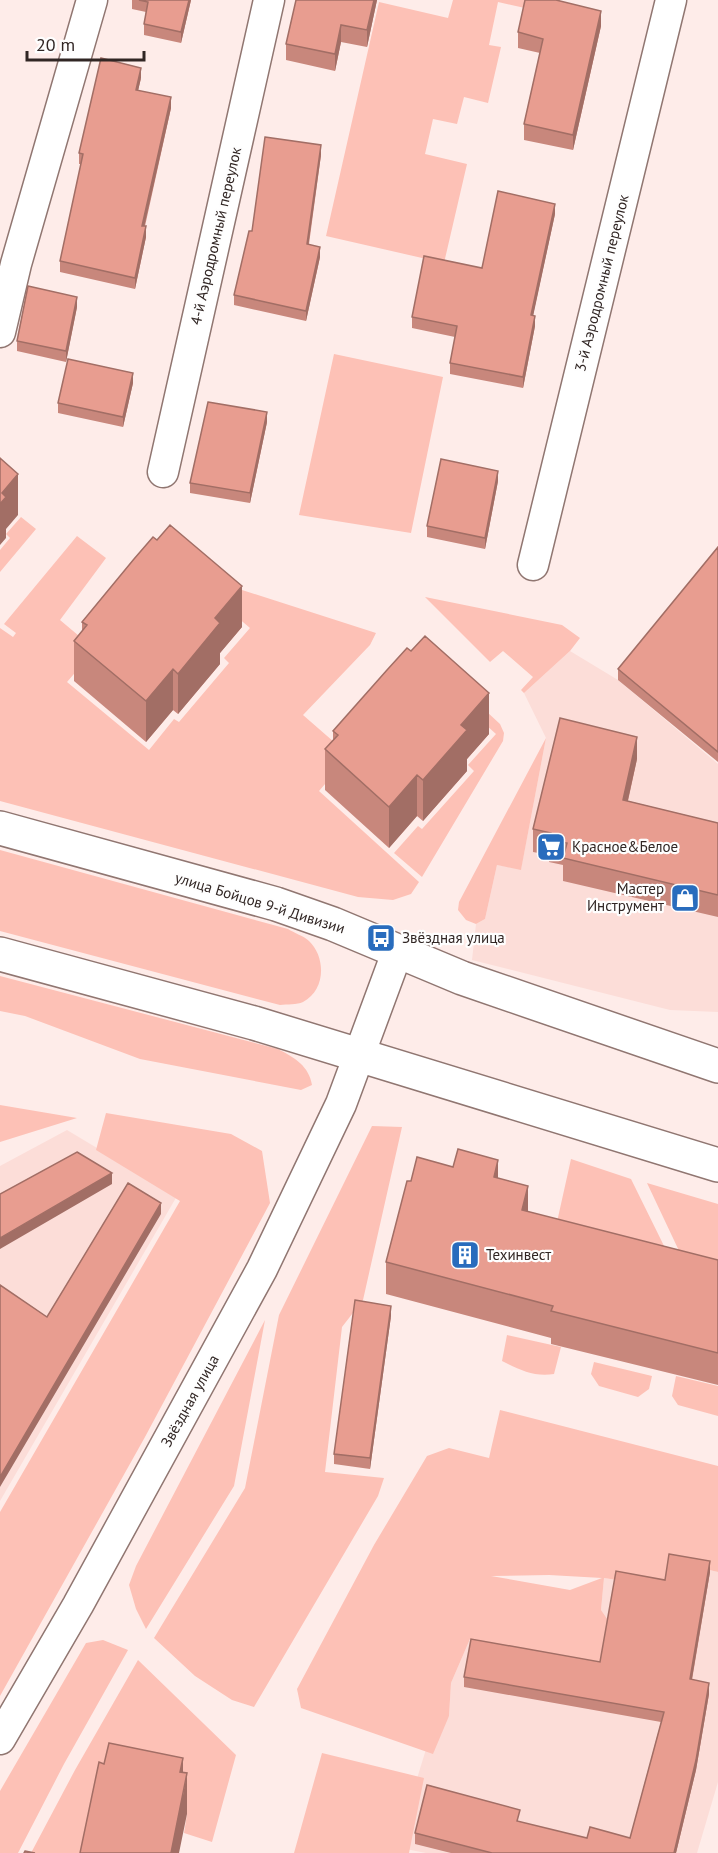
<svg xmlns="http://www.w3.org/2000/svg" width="718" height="1853" font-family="'PT Sans',sans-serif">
<rect width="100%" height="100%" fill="#feece9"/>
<!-- built -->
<path fill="#fcddd8" d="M 570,651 L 618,680 L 718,764 L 718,1012 L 670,1010 L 472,960 L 476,924 L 485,919 L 497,865 L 521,869 L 546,738 L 524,693 Z
M 67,1130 L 177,1196 L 0,1501 L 0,1166 Z
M 684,1564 L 718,1572 L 718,1782 L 697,1853 L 426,1853 L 396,1847 L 427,1746 L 449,1716 L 451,1683 L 470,1639 L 617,1666 L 608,1620 L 601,1610 L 604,1578 L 676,1589 Z"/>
<!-- green -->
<path fill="#fdc1b6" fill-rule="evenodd" d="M 453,0 L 546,0 L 543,12 L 498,2 L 489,45 L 501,47 L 488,103 L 464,97 L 457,124 L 433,119 L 425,154 L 467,164 L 444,263 L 326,236 L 379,2 L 448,18 Z
M 334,354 L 443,377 L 411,533 L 299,515 Z
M 21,517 L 36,529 L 0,572 L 0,550 L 10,538 L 6,534 Z
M 77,536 L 106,558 L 60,620 L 85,641 L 80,667 L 67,682 L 149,750 L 174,719 L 179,722 L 229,663 L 224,658 L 250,628 L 183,571 L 376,633 L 370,645 L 303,715 L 334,742 L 332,776 L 319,791 L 419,882 L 411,894 L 393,900 L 358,897 L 0,801 L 0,628 L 13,637 L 16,633 L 4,624 Z
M 425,597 L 562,625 L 580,638 L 570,651 L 524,693 L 521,690 L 533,677 L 503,651 L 490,662 Z
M 432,661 L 500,724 L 504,733 L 503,741 L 422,877 L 394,853 L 418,826 L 422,829 L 474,771 L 468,765 L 496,734 L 425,670 Z
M 546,738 L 521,870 L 497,865 L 485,919 L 476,924 L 466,920 L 458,910 L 459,902 Z
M 0,850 L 288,929 C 294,933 304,936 309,941 C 326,957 326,990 303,1002 C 297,1005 287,1004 280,1005 L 0,931 Z
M 0,976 L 278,1049 C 295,1058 309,1066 312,1085 L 301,1090 L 140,1059 L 25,1016 L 0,1011 Z
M 0,1105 L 77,1118 L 0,1142 Z
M 106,1113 L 231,1134 L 262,1151 L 270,1203 L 145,1437 L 0,1696 L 0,1512 L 180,1201 L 96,1150 Z
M 372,1126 L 402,1127 L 363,1300 L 342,1327 L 325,1472 L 384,1478 L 378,1496 L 254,1707 L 232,1700 L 195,1676 L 154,1638 L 245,1488 L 279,1315 Z
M 571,1159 L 631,1179 L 667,1252 L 557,1222 Z
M 647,1183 L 718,1204 L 718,1265 L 681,1255 Z
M 265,1320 L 234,1486 L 146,1629 L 136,1609 L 129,1585 L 136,1566 Z
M 507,1335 L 561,1347 L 554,1374 C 534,1377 520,1370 502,1361 Z
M 594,1362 L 652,1376 L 649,1389 L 638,1397 L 599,1386 L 591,1374 Z
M 676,1376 L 718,1386 L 718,1416 L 678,1405 L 672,1396 Z
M 500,1410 L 718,1466 L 718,1572 L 684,1564 L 676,1589 L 604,1578 L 601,1610 L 608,1620 L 618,1666 L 470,1639 L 451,1683 L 449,1716 L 433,1754 L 301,1708 L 297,1689 L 374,1545 L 427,1456 L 449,1448 L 489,1458 ZM 549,1575 L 602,1578 L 570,1590 L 491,1576 Z
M 103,1640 L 128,1650 L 64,1764 L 18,1853 L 0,1853 L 0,1791 L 86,1643 Z
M 138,1660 L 236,1755 L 212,1842 L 184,1833 L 187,1814 L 88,1853 L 31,1853 L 75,1770 Z
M 322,1753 L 424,1778 L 409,1853 L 294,1853 Z"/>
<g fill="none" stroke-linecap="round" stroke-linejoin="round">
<!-- street casing -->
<g stroke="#907671" stroke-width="33">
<path id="street" d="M 0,332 L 16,264 L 92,0
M 163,472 L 269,0
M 533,565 L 671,0
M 0,1739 L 78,1605 L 262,1269 L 341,1104 L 398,950"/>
</g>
<!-- secondary casing -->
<g stroke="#907671" stroke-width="36">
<path id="secondary" d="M 0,828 L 276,904 L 333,924 L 462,978 L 718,1066
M 0,954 L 254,1023 L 718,1165"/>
</g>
<!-- street -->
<use href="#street" stroke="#fff" stroke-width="30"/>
<!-- secondary -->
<use href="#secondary" stroke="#fff" stroke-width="33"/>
</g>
<!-- wall -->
<path fill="#c8877c" d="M 132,0 L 191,0 L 181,43 L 144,35 L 144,24 L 146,12 L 132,9 Z
M 296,0 L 377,0 L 367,47 L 341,42 L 335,71 L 286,60 L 286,44 Z
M 601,26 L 573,150 L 524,140 L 524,124 L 540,53 L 518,48 L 518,32 Z
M 141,78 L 138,90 L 171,108 L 145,226 L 146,237 L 135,289 L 60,272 L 60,261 L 81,164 L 79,164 L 79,153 Z
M 321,155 L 309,244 L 320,257 L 306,321 L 234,305 L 234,295 L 252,231 Z
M 555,214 L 533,315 L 535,326 L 523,388 L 450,374 L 450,363 L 455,337 L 412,328 L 412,317 Z
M 77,307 L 66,362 L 17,351 L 17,341 Z
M 133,383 L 123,427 L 58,413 L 58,403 Z
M 267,422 L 250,503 L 190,493 L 190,483 Z
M 498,481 L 485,549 L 427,537 L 427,526 Z
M 718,547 L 718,762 L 618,680 L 618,669 Z
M 82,622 L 242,627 L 220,653 L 220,664 L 178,714 L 173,710 L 146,742 L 74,681 L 74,641 L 82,631 Z
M 333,731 L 489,734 L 467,759 L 467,771 L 423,821 L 417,816 L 389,848 L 325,790 L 325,749 L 333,740 Z
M 637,759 L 628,801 L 718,823 L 718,917 L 563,881 L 563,865 L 549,862 L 549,855 L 533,852 L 533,829 Z
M 498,1178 L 528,1212 L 718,1260 L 718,1385 L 551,1344 L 551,1338 L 386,1294 L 386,1262 L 411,1181 Z
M 391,1316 L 370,1469 L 334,1464 L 334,1454 Z
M 710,1572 L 692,1680 L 709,1694 L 696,1770 L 676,1853 L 451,1853 L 415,1844 L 415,1833 L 587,1838 L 630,1838 L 661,1722 L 464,1687 L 464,1677 L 600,1662 L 665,1580 Z"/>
<!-- shaded-wall -->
<path fill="#a26e65" d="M 189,0 L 191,0 L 181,43 L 181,32 Z
M 374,0 L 377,0 L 367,47 L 367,30 Z
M 601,11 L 601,26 L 573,150 L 573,135 Z
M 341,25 L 341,42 L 335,71 L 335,54 Z
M 141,68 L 141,78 L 136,100 L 136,90 Z
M 171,97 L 171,108 L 142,236 L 142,226 Z
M 321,145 L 321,155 L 307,254 L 307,244 Z
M 555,204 L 555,214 L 531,326 L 531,315 Z
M 146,226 L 146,237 L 135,289 L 135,278 Z
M 320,247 L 320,257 L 306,321 L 306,311 Z
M 77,297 L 77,307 L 66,362 L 66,351 Z
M 535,316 L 535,326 L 523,388 L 523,377 Z
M 133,373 L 133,383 L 123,427 L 123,417 Z
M 267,412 L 267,422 L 250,503 L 250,493 Z
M 498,471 L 498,481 L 485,549 L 485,538 Z
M 18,474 L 18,515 L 6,529 L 6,538 L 0,545 L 0,504 L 2,493 Z
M 242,586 L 242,627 L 220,653 L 220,664 L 178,714 L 178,674 L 215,618 Z
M 173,669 L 173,710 L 146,742 L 146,701 Z
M 489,693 L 489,734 L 467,759 L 467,771 L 423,821 L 423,780 L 461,725 Z
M 637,737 L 637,759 L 623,822 L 623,800 Z
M 417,775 L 417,816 L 389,848 L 389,807 Z
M 498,1160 L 498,1192 L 494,1177 Z
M 112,1173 L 112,1184 L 0,1249 L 0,1238 Z
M 528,1186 L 528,1218 L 522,1210 Z
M 161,1203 L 161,1214 L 0,1487 L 0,1477 Z
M 391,1306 L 391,1316 L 370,1469 L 370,1458 Z
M 710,1561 L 710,1572 L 690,1690 L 690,1679 Z
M 709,1683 L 709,1694 L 696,1770 L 676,1853 L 674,1853 Z
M 183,1758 L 183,1795 L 187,1773 L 187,1814 L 179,1853 L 171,1853 L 180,1772 Z"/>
<!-- building -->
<path fill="#e89d90" stroke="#a26e65" stroke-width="1.5" d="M 139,0 L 189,0 L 181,32 L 144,24 L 148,2 Z
M 296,0 L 374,0 L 367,30 L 341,25 L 335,54 L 286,44 Z
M 525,0 L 556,0 L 601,11 L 573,135 L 524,124 L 543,39 L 518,32 Z
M 101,58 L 141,68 L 136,90 L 171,97 L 142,226 L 146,226 L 135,278 L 60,261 L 83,154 L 79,153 Z
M 265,137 L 321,145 L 307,244 L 320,247 L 306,311 L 234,295 L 249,231 L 252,231 Z
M 498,191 L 555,204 L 531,315 L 535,316 L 523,377 L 450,363 L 457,326 L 412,317 L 424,256 L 482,268 Z
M 28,286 L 77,297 L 66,351 L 17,341 Z
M 68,359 L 133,373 L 123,417 L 58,403 Z
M 208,402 L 267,412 L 250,493 L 190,483 Z
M 0,458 L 18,474 L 2,493 L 6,497 L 0,504 Z
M 441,459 L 498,471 L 485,538 L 427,526 Z
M 170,525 L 242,586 L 215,618 L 220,623 L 178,674 L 173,669 L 146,701 L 74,641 L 87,625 L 82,622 L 134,559 L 153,537 L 157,540 Z
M 718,547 L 718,752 L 618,669 Z
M 425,636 L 489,693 L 461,725 L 467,730 L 423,780 L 417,775 L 389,807 L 325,749 L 338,735 L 333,731 L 387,670 L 407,648 L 411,651 Z
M 560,718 L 637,737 L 623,800 L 718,823 L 718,895 L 563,858 L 567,843 L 549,840 L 551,833 L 533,829 Z
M 458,1149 L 498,1160 L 494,1177 L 528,1186 L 522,1210 L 718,1260 L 718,1353 L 551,1311 L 553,1306 L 386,1262 L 407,1181 L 411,1181 L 417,1157 L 453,1167 Z
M 77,1152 L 112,1173 L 0,1238 L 0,1194 Z
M 128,1183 L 161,1203 L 0,1477 L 0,1285 L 47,1317 Z
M 355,1300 L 391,1306 L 370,1458 L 334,1454 Z
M 669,1554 L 710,1561 L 690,1679 L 709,1683 L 696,1760 L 674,1853 L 492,1853 L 415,1833 L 427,1785 L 520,1810 L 517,1821 L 587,1838 L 590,1827 L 630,1838 L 664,1712 L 464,1677 L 471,1639 L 600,1662 L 616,1571 L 665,1580 Z
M 109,1743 L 183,1758 L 180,1772 L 187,1773 L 171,1853 L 80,1853 L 99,1762 L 104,1764 Z
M 25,1851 L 35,1853 L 24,1853 Z"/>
<!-- icons -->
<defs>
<g id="supermarket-square" transform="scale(1.5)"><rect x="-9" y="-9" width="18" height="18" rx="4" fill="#296cbd" stroke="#fefefe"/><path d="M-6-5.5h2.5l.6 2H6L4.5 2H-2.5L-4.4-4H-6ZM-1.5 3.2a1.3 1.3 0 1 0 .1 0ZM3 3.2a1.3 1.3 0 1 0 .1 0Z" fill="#fff"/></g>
<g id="shop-square" transform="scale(1.5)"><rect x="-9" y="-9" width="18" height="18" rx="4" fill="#296cbd" stroke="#fefefe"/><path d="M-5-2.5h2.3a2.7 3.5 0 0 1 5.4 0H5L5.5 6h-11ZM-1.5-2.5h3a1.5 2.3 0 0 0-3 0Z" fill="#fff"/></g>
<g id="bus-square" transform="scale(1.5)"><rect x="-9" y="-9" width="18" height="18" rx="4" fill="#296cbd" stroke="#fefefe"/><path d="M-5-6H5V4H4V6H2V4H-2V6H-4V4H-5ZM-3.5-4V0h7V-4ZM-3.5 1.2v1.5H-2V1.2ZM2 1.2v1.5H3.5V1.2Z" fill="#fff"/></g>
<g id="building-square" transform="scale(1.5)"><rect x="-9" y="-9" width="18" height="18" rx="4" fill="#296cbd" stroke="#fefefe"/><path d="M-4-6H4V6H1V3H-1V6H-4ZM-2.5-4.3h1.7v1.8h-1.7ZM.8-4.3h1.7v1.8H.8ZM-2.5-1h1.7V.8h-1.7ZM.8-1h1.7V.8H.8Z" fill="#fff"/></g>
</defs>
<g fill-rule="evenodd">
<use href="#supermarket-square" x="551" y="847"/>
<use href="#shop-square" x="685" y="898"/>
<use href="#bus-square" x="381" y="938"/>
<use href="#building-square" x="465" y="1255"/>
</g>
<g text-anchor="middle" stroke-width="4.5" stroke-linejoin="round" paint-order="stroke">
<!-- street labels -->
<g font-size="15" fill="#312624" stroke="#fefefe">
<text transform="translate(216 236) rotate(-77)" y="5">4-й Аэродромный переулок</text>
<text transform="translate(602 283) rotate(-76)" y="5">3-й Аэродромный переулок</text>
<text transform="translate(260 903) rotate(17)" y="5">улица Бойцов 9-й Дивизии</text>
<text transform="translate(190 1401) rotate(-61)" y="5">Звёздная улица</text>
</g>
<!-- poi labels -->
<g font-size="15" fill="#312624" stroke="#fefefe" text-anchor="start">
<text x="572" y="852">Красное&amp;Белое</text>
<text x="664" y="894" text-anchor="end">Мастер<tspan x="664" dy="17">Инструмент</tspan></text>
<text x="402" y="943">Звёздная улица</text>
<text x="486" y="1260">Техинвест</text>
</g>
</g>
<!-- scale -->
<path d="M27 51v9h117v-9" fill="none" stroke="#312624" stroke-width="3"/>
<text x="36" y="51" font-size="18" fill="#312624" stroke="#fefefe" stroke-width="4.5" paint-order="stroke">20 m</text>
</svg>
